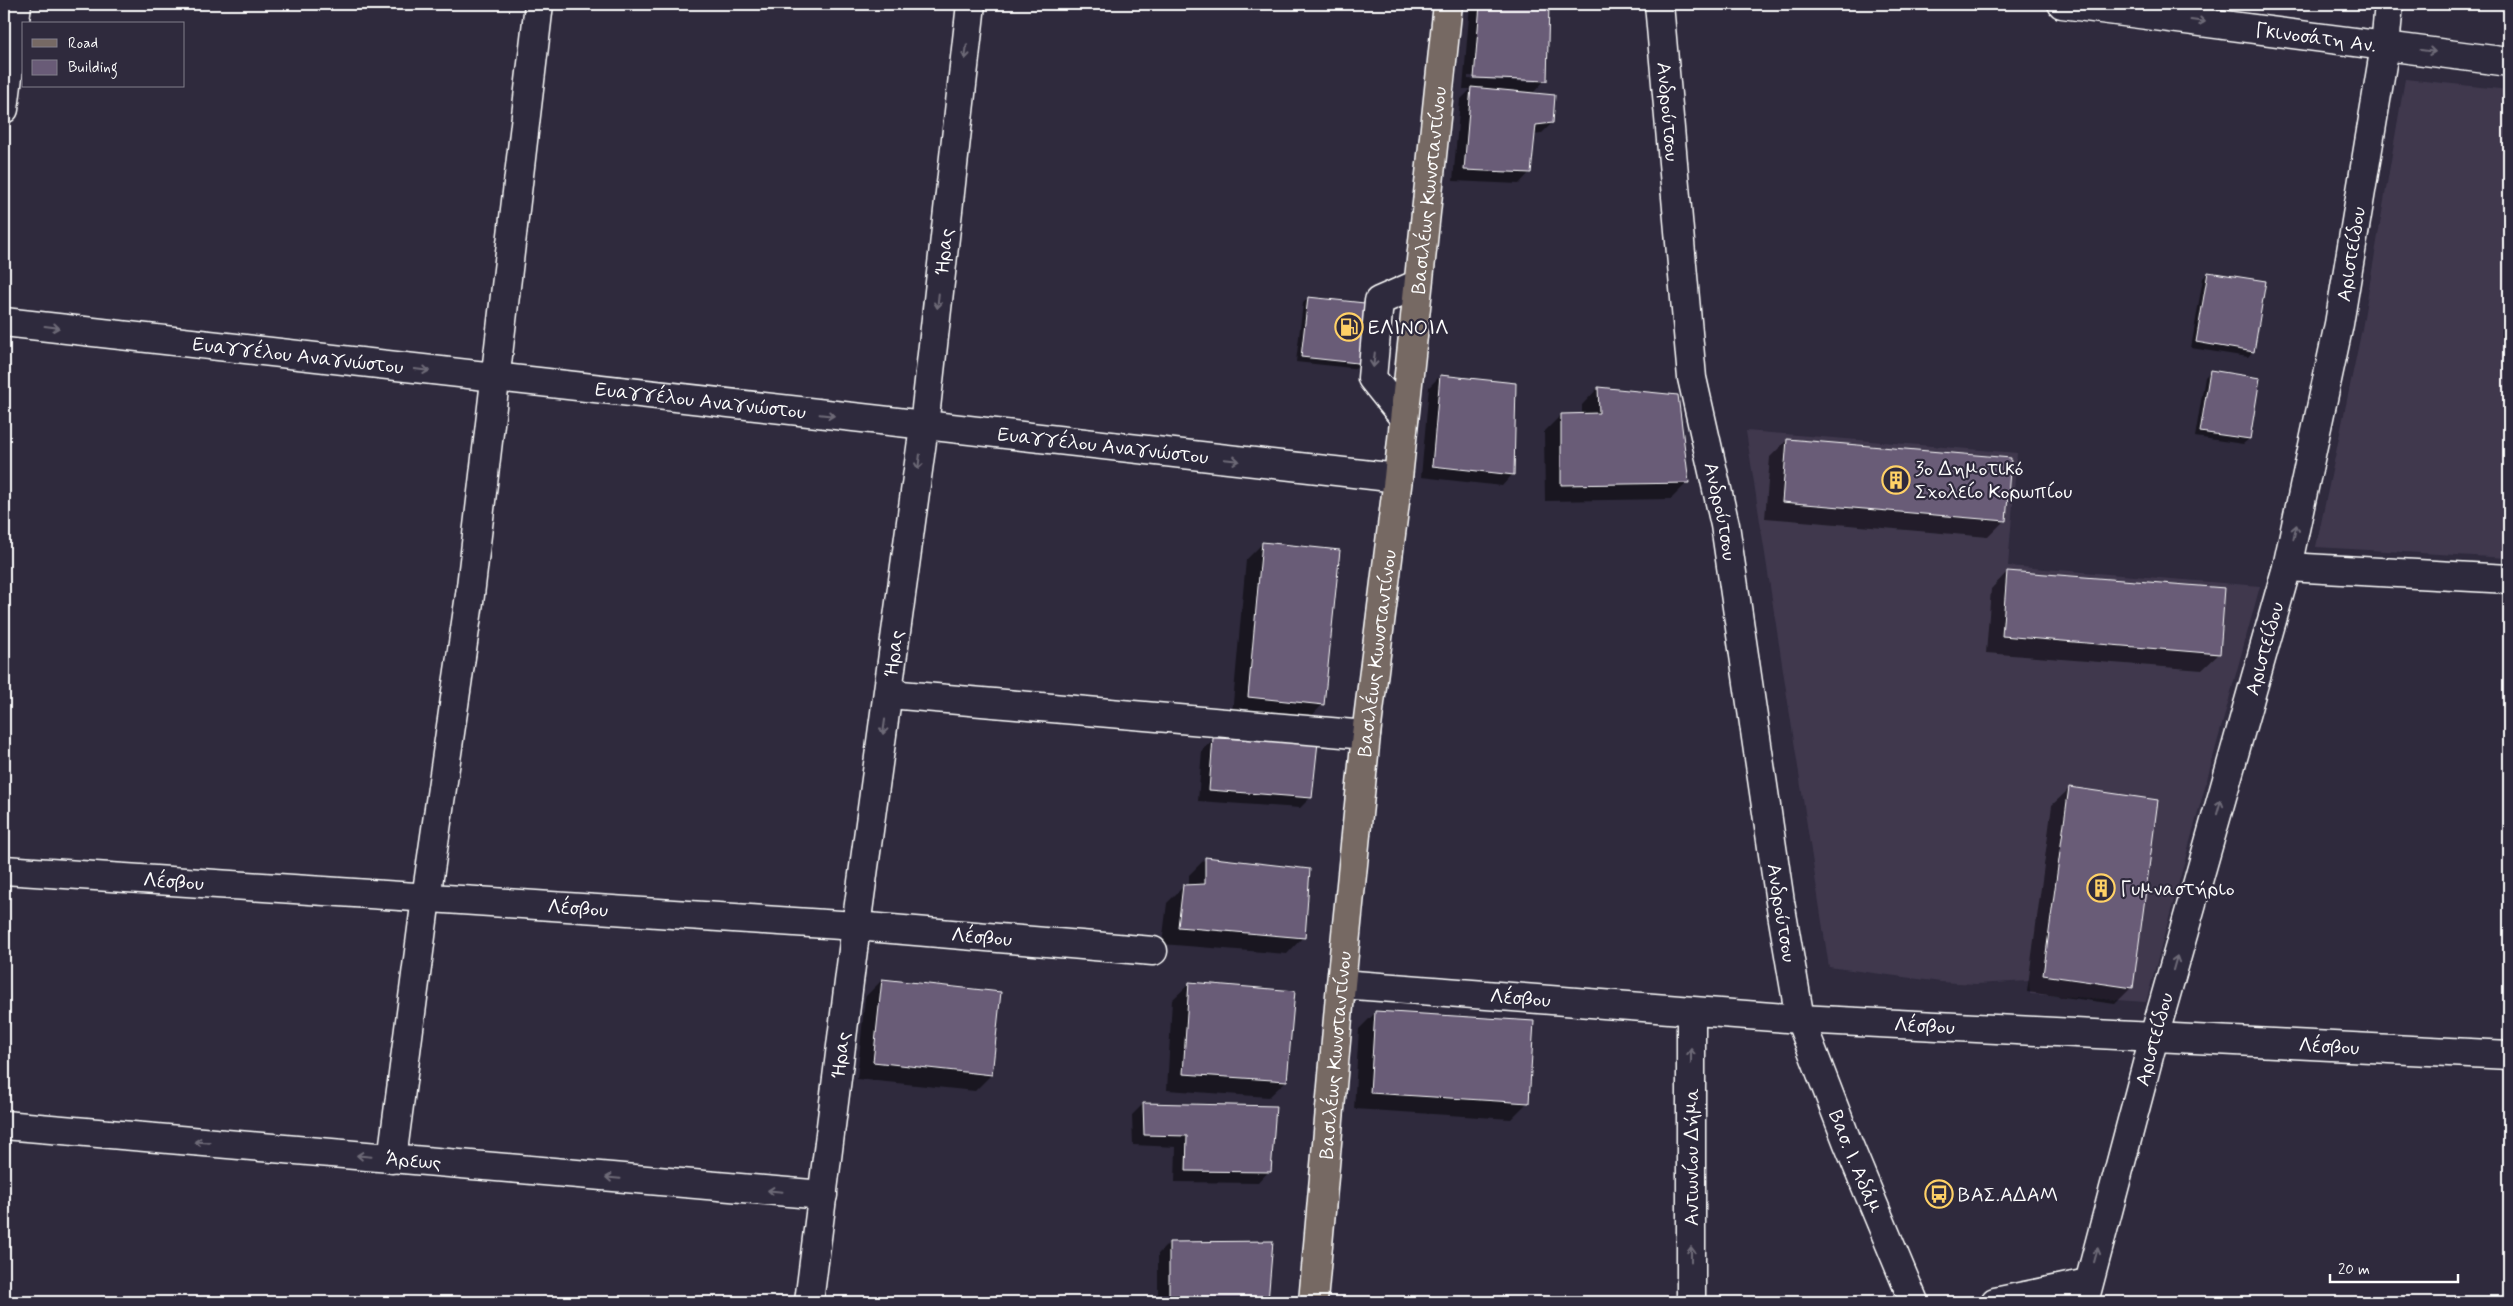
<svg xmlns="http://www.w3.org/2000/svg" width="2513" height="1306" font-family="Mynerve,sans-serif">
<rect width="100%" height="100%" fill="#2f2a3d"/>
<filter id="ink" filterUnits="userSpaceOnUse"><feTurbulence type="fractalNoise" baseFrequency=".02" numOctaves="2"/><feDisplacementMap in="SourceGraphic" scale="10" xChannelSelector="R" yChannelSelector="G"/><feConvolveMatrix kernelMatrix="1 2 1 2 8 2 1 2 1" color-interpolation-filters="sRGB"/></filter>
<g filter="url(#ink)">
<!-- built -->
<path fill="#40394e" d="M 2405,79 L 2509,90 L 2509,558 L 2316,547 L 2362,329 Z
M 1746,431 L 2017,453 L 2008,566 L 2260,586 L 2146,1002 L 2030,994 L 2029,981 L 1976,984 L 1941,982 L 1829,967 Z"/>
<!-- shadow -->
<path fill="#0007" fill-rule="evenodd" d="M 1470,4 L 1547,4 L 1545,80 L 1534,92 L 1519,91 L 1519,93 L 1552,123 L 1541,134 L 1534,135 L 1530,172 L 1519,184 L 1453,181 L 1460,100 L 1471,89 L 1463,89 ZM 1468,76 L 1536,79 L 1536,82 L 1468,79 Z
M 2208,273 L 2253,351 L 2248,357 L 2191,348 L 2203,278 Z
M 1308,298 L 1372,305 L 1361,369 L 1296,362 L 1303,303 Z
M 2210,372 L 2249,439 L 2243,444 L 2195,437 L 2205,377 Z
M 1440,376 L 1513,474 L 1502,486 L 1421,477 L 1429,387 Z
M 1598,388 L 1687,483 L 1671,499 L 1545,501 L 1544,432 L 1561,415 L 1582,415 L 1582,405 Z
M 1787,440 L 2005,520 L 1988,537 L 1765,518 L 1770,457 Z
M 1263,543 L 1338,551 L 1322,705 L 1306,722 L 1232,714 L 1246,560 Z
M 2007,572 L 2219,654 L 2202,670 L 1986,653 L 1991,589 Z
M 1214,739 L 1311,797 L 1300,808 L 1198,801 L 1202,750 Z
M 2069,789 L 2132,987 L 2115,1004 L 2027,992 L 2052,805 Z
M 1205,859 L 1303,937 L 1287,954 L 1162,944 L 1167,903 L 1184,886 L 1189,886 L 1189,875 Z
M 882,980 L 991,1075 L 975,1091 L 857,1079 L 865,997 Z
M 1189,984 L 1286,1081 L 1269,1097 L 1167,1090 L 1172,1000 Z
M 1375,1013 L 1528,1102 L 1511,1119 L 1354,1109 L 1359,1029 Z
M 1143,1104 L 1269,1171 L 1258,1183 L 1175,1182 L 1176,1147 L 1133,1145 L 1132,1115 Z
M 1272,1242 L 1267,1302 L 1158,1302 L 1158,1254 L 1169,1243 Z"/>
<!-- building -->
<path fill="#695b77" stroke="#fff" d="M 1480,4 L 1549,4 L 1547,81 L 1474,78 Z
M 1471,87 L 1555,95 L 1553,123 L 1536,125 L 1531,173 L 1464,170 Z
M 2208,272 L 2266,281 L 2254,352 L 2196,342 Z
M 1308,297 L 1374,304 L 1367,364 L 1301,357 Z
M 2210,370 L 2260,378 L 2250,439 L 2200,432 Z
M 1440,375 L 1516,383 L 1514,475 L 1432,466 Z
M 1598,387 L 1678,395 L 1689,483 L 1561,485 L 1561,414 L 1599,413 Z
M 1787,439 L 2011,458 L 2006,521 L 1782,502 Z
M 1262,542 L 1340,550 L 1324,705 L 1248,697 Z
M 2007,571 L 2225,588 L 2220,654 L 2002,636 Z
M 1213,738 L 1318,742 L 1312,798 L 1209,790 Z
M 2069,787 L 2158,800 L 2133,988 L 2043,975 Z
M 1205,857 L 1310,869 L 1305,938 L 1178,927 L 1183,885 L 1205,884 Z
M 882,979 L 1001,992 L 992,1075 L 873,1062 Z
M 1189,982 L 1295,991 L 1287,1081 L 1183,1074 Z
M 1375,1011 L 1534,1021 L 1529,1103 L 1370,1093 Z
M 1143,1103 L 1276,1106 L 1271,1172 L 1186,1171 L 1187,1136 L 1144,1135 Z
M 1273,1241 L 1268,1302 L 1169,1302 L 1169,1242 Z"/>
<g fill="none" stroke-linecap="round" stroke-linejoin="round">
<!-- minor casing -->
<g stroke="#fff" stroke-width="31">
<g id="minor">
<path id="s1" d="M 1659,4 L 1692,378 L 1725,525 L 1780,902 L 1800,1019 L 1847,1141 L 1914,1302"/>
<path id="s2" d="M 2062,4 L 2509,62"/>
<path d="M 4,109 L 17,4"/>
<path id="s3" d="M 4,322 L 1398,478"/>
<path d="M 1404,418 L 1372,378 L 1379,301 L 1418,284"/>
<path d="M 2287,567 L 2509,579"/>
<path d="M 889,694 L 1366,735"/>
<path id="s4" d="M 4,870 L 856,926 L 1153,951"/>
<path id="s5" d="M 1341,984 L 1800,1019 L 2509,1055"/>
<path d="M 1691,1012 L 1691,1302"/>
<path id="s6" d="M 4,1125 L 823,1195"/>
<path d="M 392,1159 L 426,898 L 470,595 L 539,4"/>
<path id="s7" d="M 809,1302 L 856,926 L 924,426 L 971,4"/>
<path d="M 1995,1302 L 2088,1283"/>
<path id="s8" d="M 2084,1302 L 2154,1037 L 2287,567 L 2339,324 L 2385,46 L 2389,4"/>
</g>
</g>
<!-- major casing -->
<g stroke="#fff" stroke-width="31">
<g id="major">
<path id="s9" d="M 1313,1302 L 1341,984 L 1366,735 L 1398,478 L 1448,4"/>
</g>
</g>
<!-- minor -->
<use href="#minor" stroke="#2f2a3d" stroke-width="28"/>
<!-- major -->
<use href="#major" stroke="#766964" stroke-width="28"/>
</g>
<!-- one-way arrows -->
<defs><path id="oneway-shaft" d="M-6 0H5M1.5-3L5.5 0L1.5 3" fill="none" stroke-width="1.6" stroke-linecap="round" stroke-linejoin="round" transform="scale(1.25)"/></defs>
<g stroke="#6d6a77">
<use href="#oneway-shaft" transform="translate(2198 21) rotate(7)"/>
<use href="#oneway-shaft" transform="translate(2428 51) rotate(7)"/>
<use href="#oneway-shaft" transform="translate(966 52) rotate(96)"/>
<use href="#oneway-shaft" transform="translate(938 301) rotate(96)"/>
<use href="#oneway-shaft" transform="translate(52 327) rotate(7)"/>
<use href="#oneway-shaft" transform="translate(1374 360) rotate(96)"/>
<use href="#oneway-shaft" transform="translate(422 370) rotate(7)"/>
<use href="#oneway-shaft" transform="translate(827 415) rotate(6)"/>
<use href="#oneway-shaft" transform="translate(1232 460) rotate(6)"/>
<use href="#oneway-shaft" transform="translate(919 462) rotate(97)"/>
<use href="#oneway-shaft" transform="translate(2295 532) rotate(-78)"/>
<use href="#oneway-shaft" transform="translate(884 727) rotate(98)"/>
<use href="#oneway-shaft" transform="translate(2219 807) rotate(-74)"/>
<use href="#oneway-shaft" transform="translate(2175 963) rotate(-74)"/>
<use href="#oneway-shaft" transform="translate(1691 1056) rotate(-90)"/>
<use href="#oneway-shaft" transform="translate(202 1142) rotate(-175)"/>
<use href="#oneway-shaft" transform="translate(364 1156) rotate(-175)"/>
<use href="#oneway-shaft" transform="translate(613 1178) rotate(-175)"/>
<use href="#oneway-shaft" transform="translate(775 1191) rotate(-175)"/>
<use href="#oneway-shaft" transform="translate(1691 1254) rotate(-90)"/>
<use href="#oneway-shaft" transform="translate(2096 1255) rotate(-75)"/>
</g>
</g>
<!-- icons -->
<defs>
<g id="fuel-ring" transform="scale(1.4375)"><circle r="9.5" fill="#2f2a3d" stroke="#ffd166" stroke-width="1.5"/><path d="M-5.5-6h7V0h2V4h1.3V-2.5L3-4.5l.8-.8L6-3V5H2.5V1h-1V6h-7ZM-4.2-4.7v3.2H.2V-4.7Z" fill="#ffd166"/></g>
<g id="building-ring" transform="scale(1.4375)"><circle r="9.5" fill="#2f2a3d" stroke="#ffd166" stroke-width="1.5"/><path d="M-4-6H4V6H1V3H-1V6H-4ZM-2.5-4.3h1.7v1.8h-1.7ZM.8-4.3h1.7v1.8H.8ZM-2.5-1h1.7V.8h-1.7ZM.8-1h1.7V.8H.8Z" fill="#ffd166"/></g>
<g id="bus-ring" transform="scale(1.4375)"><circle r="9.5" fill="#2f2a3d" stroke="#ffd166" stroke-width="1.5"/><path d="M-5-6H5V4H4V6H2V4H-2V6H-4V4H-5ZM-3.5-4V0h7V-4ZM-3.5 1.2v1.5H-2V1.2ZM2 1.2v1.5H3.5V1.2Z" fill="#ffd166"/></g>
</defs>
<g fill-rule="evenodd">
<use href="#fuel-ring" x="1349" y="327"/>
<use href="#building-ring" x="1896" y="480"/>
<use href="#building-ring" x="2101" y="888"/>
<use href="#bus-ring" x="1939" y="1194"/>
</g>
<g text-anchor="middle" stroke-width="4.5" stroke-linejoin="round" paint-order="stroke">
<!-- street labels -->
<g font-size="20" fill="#fff" stroke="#2f2a3d">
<text dy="7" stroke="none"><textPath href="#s2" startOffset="256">Γκινοσάτη Αν.</textPath></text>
<text dy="7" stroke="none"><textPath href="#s1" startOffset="108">Ανδρούτσου</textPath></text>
<text dy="7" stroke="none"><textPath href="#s9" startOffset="1118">Βασιλέως Κωνσταντίνου</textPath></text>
<text dy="7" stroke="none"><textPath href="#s7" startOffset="1059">Ήρας</textPath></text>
<text dy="7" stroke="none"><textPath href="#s8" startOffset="1082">Αριστείδου</textPath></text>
<text dy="7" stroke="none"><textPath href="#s3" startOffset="296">Ευαγγέλου Αναγνώστου</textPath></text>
<text dy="7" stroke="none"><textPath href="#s3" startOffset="701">Ευαγγέλου Αναγνώστου</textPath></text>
<text dy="7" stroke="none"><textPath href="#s3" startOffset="1106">Ευαγγέλου Αναγνώστου</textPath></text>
<text dy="7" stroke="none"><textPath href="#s1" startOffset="512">Ανδρούτσου</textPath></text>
<text dy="7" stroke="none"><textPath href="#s8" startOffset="678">Αριστείδου</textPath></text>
<text dy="7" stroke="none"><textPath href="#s9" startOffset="652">Βασιλέως Κωνσταντίνου</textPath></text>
<text dy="7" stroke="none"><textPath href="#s7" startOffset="654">Ήρας</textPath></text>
<text dy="7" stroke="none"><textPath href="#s4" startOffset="170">Λέσβου</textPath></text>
<text dy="7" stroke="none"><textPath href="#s4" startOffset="575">Λέσβου</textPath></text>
<text dy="7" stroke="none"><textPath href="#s1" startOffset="918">Ανδρούτσου</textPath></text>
<text dy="7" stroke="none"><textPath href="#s4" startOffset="980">Λέσβου</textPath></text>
<text dy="7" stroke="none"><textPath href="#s5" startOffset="180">Λέσβου</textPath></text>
<text dy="7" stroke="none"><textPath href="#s5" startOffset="585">Λέσβου</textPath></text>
<text dy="7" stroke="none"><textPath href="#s8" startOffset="272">Αριστείδου</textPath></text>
<text dy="7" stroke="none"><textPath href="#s5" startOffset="990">Λέσβου</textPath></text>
<text dy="7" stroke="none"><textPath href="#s7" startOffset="249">Ήρας</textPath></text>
<text dy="7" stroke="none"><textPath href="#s9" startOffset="248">Βασιλέως Κωνσταντίνου</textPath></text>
<text transform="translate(1691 1157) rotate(-90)" y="7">Αντωνίου Δήμα</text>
<text dy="7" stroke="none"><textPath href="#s6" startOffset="411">Άρεως</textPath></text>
<text dy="7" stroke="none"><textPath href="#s1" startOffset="1179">Βασ. Ι. Αδάμ</textPath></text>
</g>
<!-- poi labels -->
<g font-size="20" fill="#fff" stroke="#2f2a3d" text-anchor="start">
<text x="1368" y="334">ΕΛΙΝΟΙΛ</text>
<text x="1915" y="475">3ο Δημοτικό<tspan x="1915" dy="23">Σχολείο Κορωπίου</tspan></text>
<text x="2120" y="895">Γυμναστήριο</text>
<text x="1958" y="1201">ΒΑΣ.ΑΔΑΜ</text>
</g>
</g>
<!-- margin -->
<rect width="2513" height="1306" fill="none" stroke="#2f2a3d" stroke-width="20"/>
<rect x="10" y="10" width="2493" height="1286" fill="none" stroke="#fff" stroke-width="2" filter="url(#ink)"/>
<!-- legend -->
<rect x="22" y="22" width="162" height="65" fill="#2f2a3d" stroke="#827f8b"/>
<rect x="32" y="39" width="25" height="8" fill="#766964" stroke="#827f8b"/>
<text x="68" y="48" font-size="15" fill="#ffffff">Road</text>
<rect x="32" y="60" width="25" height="15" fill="#695b77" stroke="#827f8b"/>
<text x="68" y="72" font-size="15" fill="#ffffff">Building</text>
<!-- scale -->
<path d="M2330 1274v8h128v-8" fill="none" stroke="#ffffff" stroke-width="2.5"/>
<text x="2338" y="1274" font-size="15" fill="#ffffff" stroke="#2f2a3d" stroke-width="4" paint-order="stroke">20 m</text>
</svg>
